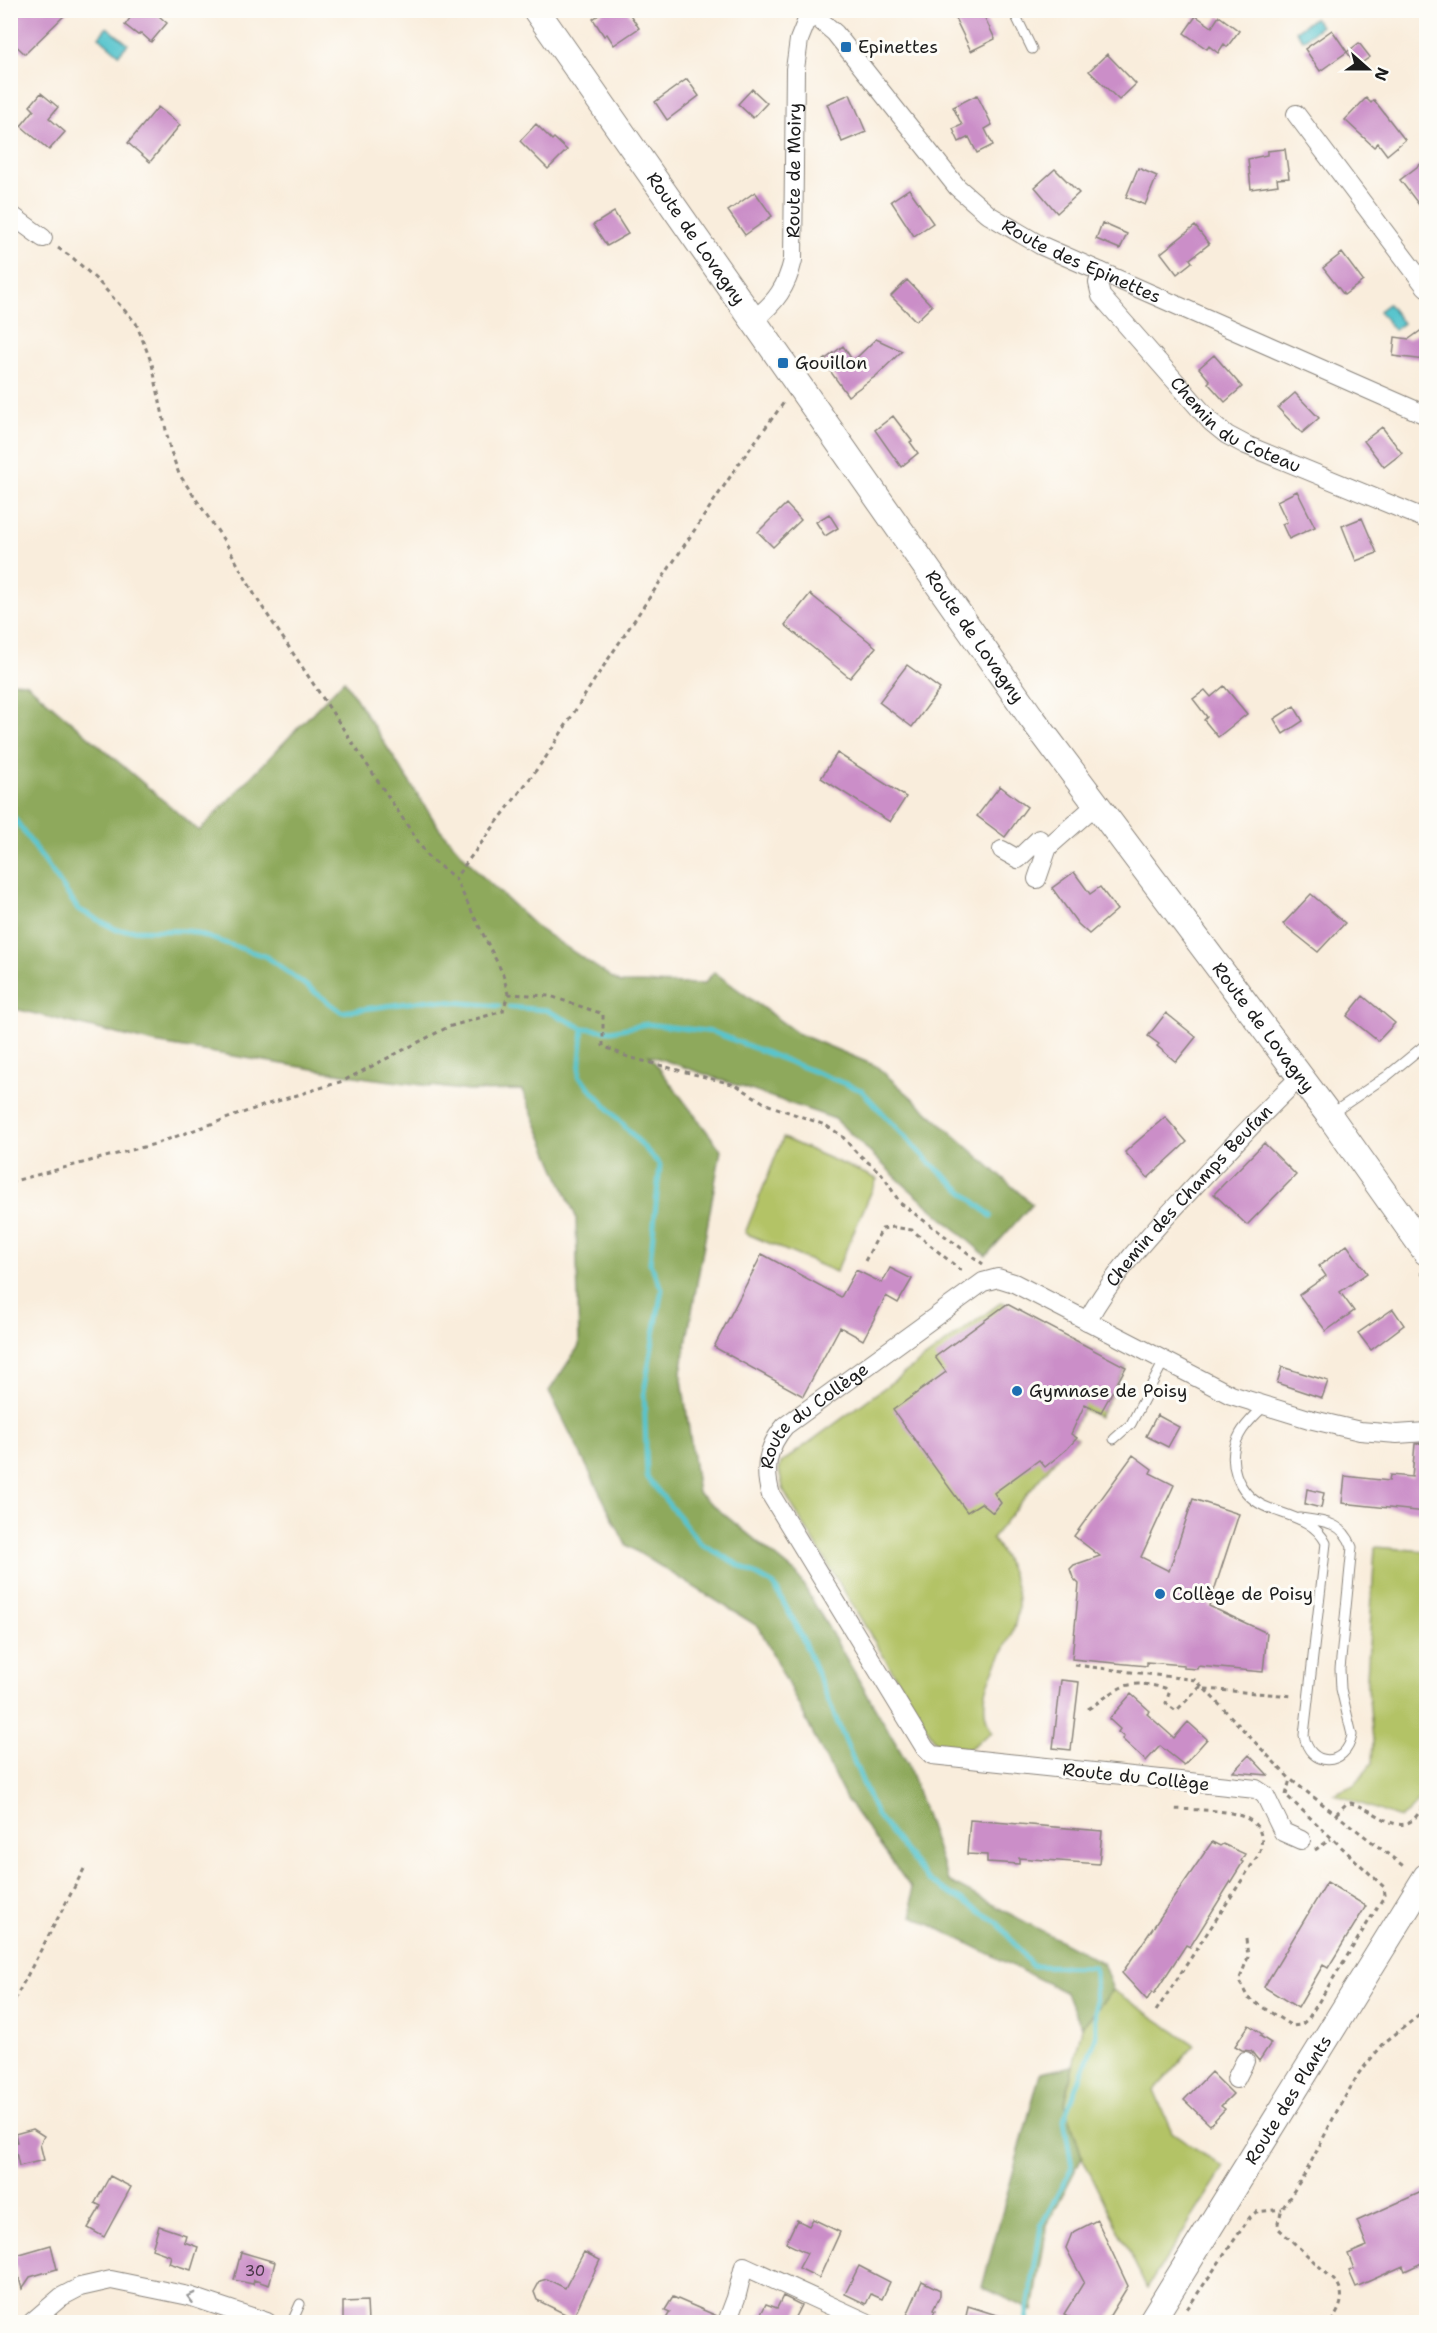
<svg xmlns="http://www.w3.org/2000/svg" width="1437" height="2333" font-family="'Shantell Sans',sans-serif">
<rect width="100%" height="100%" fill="#fdfcf7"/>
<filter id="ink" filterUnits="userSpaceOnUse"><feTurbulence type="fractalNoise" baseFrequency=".0167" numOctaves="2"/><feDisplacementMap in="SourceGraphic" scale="12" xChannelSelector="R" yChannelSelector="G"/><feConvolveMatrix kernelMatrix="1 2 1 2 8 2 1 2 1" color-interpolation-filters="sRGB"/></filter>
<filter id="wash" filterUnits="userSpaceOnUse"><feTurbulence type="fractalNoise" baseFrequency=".008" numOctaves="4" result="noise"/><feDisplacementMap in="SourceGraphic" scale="24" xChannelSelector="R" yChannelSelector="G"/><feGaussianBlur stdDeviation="1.35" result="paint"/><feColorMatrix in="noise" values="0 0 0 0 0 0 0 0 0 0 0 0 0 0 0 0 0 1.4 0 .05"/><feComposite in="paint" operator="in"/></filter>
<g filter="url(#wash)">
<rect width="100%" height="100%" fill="#f9eddc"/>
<!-- green -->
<path fill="#b3c366" stroke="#687041" stroke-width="1.5" d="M 783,1138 L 877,1179 L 836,1272 L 745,1233 Z
M 1002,1302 L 1126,1367 L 1099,1417 L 1083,1409 L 1071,1434 L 1077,1438 L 1058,1456 L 992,1538 C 1005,1558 1019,1580 1018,1606 C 1017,1650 966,1686 992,1732 L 967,1750 L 965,1748 L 944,1746 L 936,1743 L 784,1492 L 779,1470 L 781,1463 Z
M 1375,1547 L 1426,1551 L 1426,1782 C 1420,1798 1415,1809 1400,1818 L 1334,1794 L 1354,1785 L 1372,1764 L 1373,1740 L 1367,1678 Z
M 1113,1990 L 1195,2045 L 1154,2091 L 1172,2132 L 1224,2168 L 1147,2288 L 1082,2157 L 1065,2103 L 1082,2027 Z"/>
<!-- forest -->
<path fill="#8ea95b" stroke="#55623c" stroke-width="1.5" d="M 344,680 L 439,828 L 480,874 L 538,928 L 620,983 L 704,984 L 714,972 L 797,1033 L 876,1066 L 1032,1204 L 986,1256 L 901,1182 L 835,1119 L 649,1055 L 721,1150 L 681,1372 L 698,1493 L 797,1574 L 908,1764 L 948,1881 L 1103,1963 L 1113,1990 L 1082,2027 L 1065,1992 L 913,1916 L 911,1888 L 846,1799 L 759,1627 L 626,1545 L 549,1391 L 579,1346 L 576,1217 L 522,1090 L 469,1091 L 368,1078 L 154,1043 L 11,1008 L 11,682 L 26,683 L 199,831 Z
M 1073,2066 L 1065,2103 L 1082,2157 L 1047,2225 L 1033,2311 L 982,2287 L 1040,2073 Z"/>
<!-- water -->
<path fill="#58c5cd" stroke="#3a7074" stroke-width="1.5" d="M 1314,18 L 1321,26 L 1303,40 L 1296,31 Z
M 107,27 L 128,44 L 119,54 L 99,37 Z
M 1388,304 L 1403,323 L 1394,330 L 1379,311 Z"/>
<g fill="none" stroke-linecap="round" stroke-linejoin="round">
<!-- stream -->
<path stroke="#58c5cd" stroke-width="5" d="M 10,812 L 78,909 L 117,930 L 189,931 L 267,957 L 342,1012 L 430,1000 L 499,1006
M 509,1007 L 546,1010 L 583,1028 L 611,1031 L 647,1024 L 713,1032 L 861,1090 L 930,1163 L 991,1216
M 583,1028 L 579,1076 L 660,1165 L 650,1263 L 662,1289 L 644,1392 L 647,1477 L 700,1543 L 774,1585 L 801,1635 L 876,1814 L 928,1880 L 997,1922 L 1032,1966 L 1095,1967 L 1096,2037 L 1064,2120 L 1072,2167 L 1041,2226 L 1026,2322"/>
</g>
<g id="blocks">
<!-- building -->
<path fill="#cb8ec8" d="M 10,10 L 70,10 L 25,54 L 10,40 Z
M 136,10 L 152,10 L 167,23 L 151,42 L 141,33 L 138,35 L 125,25 Z
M 606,10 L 627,10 L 639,28 L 614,45 L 607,34 L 604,36 L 593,19 Z
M 965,10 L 981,10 L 995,39 L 971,51 L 954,16 Z
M 1196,16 L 1212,27 L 1219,16 L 1239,31 L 1227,47 L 1224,44 L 1218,53 L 1209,46 L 1207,49 L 1184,33 Z
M 1332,30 L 1347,52 L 1359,43 L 1370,57 L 1357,66 L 1347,52 L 1320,71 L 1305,49 Z
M 1107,54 L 1136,84 L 1119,100 L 1089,71 Z
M 687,79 L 699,96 L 667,120 L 655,102 Z
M 752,89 L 767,103 L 753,118 L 738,104 Z
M 41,93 L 58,107 L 49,118 L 65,132 L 49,150 L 21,126 L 34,110 L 30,106 Z
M 850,94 L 866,132 L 842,142 L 827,104 Z
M 977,95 L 992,125 L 985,129 L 993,145 L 977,153 L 969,137 L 959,142 L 953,129 L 962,125 L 953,107 Z
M 1366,98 L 1371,103 L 1374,100 L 1405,140 L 1387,155 L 1378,143 L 1374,147 L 1345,120 Z
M 158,107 L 180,125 L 150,162 L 128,143 Z
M 536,124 L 552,140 L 554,138 L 567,150 L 548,169 L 520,141 Z
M 1285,149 L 1289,178 L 1277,179 L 1278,185 L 1251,189 L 1248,159 L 1267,155 L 1267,151 Z
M 1426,160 L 1426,214 L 1400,180 Z
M 1138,168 L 1157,176 L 1145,205 L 1126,197 Z
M 1055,169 L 1079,193 L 1057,213 L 1035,187 Z
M 909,189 L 933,223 L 914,236 L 891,201 Z
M 755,192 L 772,216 L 745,235 L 728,211 Z
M 614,212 L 628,234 L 607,246 L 593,225 Z
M 1102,223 L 1127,234 L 1120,249 L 1096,239 Z
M 1195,226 L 1209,244 L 1190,259 L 1192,262 L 1177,274 L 1161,253 Z
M 1342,253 L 1363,281 L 1344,295 L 1323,268 Z
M 907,280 L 932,306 L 916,321 L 891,296 Z
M 1426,327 L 1426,360 L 1393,356 L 1395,337 L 1409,339 Z
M 876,339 L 902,351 L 876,376 L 848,396 L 823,361 L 843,346 L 853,361 Z
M 1214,355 L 1242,387 L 1225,402 L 1208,383 L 1210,381 L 1199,368 Z
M 1295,393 L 1319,418 L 1302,433 L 1278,408 Z
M 893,416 L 912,441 L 910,442 L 918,453 L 901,467 L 875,430 Z
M 1382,427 L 1402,453 L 1384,467 L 1364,441 Z
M 1297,491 L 1315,527 L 1289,539 L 1282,524 L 1287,522 L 1277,501 Z
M 786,504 L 801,520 L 773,547 L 758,532 Z
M 829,514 L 838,528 L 825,536 L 816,522 Z
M 1362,518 L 1377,553 L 1356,561 L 1342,526 Z
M 810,594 L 876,647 L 850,678 L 785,625 Z
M 907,665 L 940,689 L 912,727 L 879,702 Z
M 1224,686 L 1247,714 L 1218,737 L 1204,720 L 1207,717 L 1193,699 L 1205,690 L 1211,697 Z
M 1294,706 L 1303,721 L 1283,734 L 1274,719 Z
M 837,753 L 906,797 L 890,822 L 821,778 Z
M 1000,786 L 1027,807 L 1005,837 L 977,816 Z
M 1074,872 L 1090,894 L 1100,887 L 1117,910 L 1089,934 L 1078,924 L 1052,888 Z
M 1311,894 L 1345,923 L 1318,952 L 1283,924 Z
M 1363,996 L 1395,1023 L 1378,1041 L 1347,1016 Z
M 1166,1013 L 1196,1037 L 1176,1062 L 1157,1046 L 1159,1044 L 1148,1036 Z
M 1165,1117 L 1187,1142 L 1148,1178 L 1125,1152 Z
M 1264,1143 L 1296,1175 L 1247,1225 L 1214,1194 Z
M 1347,1245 L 1367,1273 L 1340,1292 L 1354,1311 L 1326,1331 L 1299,1295 L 1326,1276 L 1319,1266 Z
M 762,1254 L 841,1297 L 856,1270 L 882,1283 L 890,1268 L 912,1279 L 898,1303 L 886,1296 L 863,1340 L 840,1327 L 803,1396 L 714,1347 Z
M 1007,1304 L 1126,1367 L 1101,1412 L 1085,1404 L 1071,1434 L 1077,1438 L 1067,1449 L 1045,1467 L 1039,1460 L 994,1493 L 1001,1503 L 993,1513 L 981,1503 L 967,1512 L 893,1410 L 946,1372 L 935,1357 Z
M 1393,1309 L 1404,1325 L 1371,1350 L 1358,1333 Z
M 1282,1367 L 1328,1381 L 1322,1398 L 1277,1383 Z
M 1157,1415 L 1179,1427 L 1168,1447 L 1146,1436 Z
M 1426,1443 L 1426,1512 L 1342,1503 L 1345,1476 L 1389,1481 L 1390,1475 L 1412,1477 L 1415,1444 Z
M 1133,1455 L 1152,1469 L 1150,1473 L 1174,1485 L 1141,1557 L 1169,1571 L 1193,1499 L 1239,1514 L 1209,1606 L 1267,1633 L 1263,1672 L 1198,1666 L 1197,1669 L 1184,1668 L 1184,1665 L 1147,1662 L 1147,1666 L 1072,1659 L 1079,1584 L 1073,1578 L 1070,1569 L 1074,1565 L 1100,1556 L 1074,1536 Z
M 1307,1489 L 1324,1493 L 1321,1508 L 1305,1504 Z
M 1061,1680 L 1079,1682 L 1071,1750 L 1053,1748 Z
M 1131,1694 L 1150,1711 L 1147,1714 L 1174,1738 L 1188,1722 L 1207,1739 L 1184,1765 L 1160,1746 L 1146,1761 L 1122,1739 L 1124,1737 L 1118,1732 L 1120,1729 L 1109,1719 Z
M 1249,1755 L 1268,1775 L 1233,1772 Z
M 970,1820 L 1102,1831 L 1099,1864 L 1019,1858 L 1019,1864 L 987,1862 L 987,1855 L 967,1854 Z
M 1212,1842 L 1220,1846 L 1223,1844 L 1245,1854 L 1241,1861 L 1243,1862 L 1190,1947 L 1186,1945 L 1154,1994 L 1152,1992 L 1147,2000 L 1122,1973 Z
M 1327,1882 L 1366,1906 L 1328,1968 L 1323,1965 L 1298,2008 L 1264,1987 Z
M 1249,2025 L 1262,2034 L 1260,2036 L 1271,2043 L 1259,2061 L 1251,2051 L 1242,2050 L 1235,2046 Z
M 1211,2072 L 1233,2094 L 1221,2106 L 1225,2109 L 1210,2125 L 1184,2100 Z
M 33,2129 L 44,2136 L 40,2144 L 44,2160 L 19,2166 L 14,2143 L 17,2142 L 15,2134 Z
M 110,2176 L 131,2187 L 104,2237 L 88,2228 L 101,2206 L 95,2203 Z
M 1426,2190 L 1426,2261 L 1405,2271 L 1403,2266 L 1356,2287 L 1349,2271 L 1354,2269 L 1348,2254 L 1367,2246 L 1357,2221 Z
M 813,2219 L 840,2232 L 819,2278 L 799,2268 L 807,2253 L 786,2243 L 797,2220 L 809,2226 Z
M 1097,2220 L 1128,2286 L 1106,2322 L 1078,2322 L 1064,2314 L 1084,2282 L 1066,2248 L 1072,2233 Z
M 159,2226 L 186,2235 L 184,2242 L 198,2247 L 191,2270 L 169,2263 L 171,2256 L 152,2249 Z
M 51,2245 L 57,2269 L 30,2277 L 22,2289 L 13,2256 Z
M 241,2252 L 275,2262 L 269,2285 L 254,2280 L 253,2284 L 234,2280 Z
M 584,2252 L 600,2260 L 573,2318 L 537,2300 L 534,2292 L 540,2281 L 547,2279 L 565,2288 Z
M 859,2266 L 890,2282 L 882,2299 L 871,2294 L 866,2304 L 845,2294 Z
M 922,2281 L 940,2290 L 940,2296 L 933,2310 L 935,2311 L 929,2322 L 904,2322 Z
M 783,2296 L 801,2305 L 795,2317 L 806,2322 L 757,2322 L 766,2304 L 777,2308 Z
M 673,2297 L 717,2316 L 716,2322 L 664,2322 L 670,2312 L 665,2310 Z
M 367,2301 L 368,2322 L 343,2322 L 343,2302 Z
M 968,2306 L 1009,2319 L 1008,2322 L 965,2322 Z"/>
</g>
</g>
<g filter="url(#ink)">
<use href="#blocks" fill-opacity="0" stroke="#8a847c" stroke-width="1.5"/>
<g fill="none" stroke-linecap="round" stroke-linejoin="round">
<!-- lane casing -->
<g stroke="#8a847c" stroke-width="11">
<path id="lane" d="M 1013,10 L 1032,49
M 1331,1114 L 1387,1076 L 1426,1044
M 1264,1406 C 1256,1415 1246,1423 1240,1434 C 1225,1460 1237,1493 1264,1506 C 1286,1516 1313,1518 1326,1543 L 1304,1735 C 1309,1768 1346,1768 1352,1735 L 1341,1689 L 1340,1669 L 1352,1547 C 1343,1522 1324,1521 1300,1518
M 1114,1439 L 1131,1424 L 1164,1361
M 292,2322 L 300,2304"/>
</g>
<!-- street casing -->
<g stroke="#8a847c" stroke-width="20">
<g id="street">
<path id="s1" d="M 808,10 L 835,33 L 957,187 L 989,215 L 1040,245 L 1426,415"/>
<path d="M 1296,114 L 1426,287"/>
<path d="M 10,214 L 43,238"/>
<path id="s2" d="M 1101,272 L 1098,283 L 1101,296 L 1211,422 L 1227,435 L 1246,445 L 1426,519"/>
<path id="s3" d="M 754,319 C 776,303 787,286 793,260 L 795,69 L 799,40 L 811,10"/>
<path d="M 1048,847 L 1097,804"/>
<path d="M 1002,850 L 1018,859 L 1039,839 L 1048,847 L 1037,879"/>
<path id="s4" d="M 1087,1321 C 1114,1272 1151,1233 1189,1192 C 1225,1153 1262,1114 1300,1077"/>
<path id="s5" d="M 1301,1840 L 1283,1832 L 1265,1795 L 1256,1789 L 932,1755 L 925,1748 L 771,1495 C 763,1469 767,1447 785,1426 L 983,1282 L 998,1278 L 1014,1283 L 1231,1395 L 1309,1419 L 1360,1431 L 1397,1434 L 1426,1432"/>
<path d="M 1236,2079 L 1245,2061"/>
<path d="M 32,2322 L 61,2297 L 80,2287 L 111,2280 L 189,2296 L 267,2322"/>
<path d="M 727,2322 L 736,2298 L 744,2266 L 866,2322"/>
</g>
</g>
<!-- secondary casing -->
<g stroke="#8a847c" stroke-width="28">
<g id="secondary">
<path id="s6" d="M 536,10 L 1031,717 L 1329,1115 L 1426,1252"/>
<path id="s7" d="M 1151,2322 L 1426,1877"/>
</g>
</g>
<!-- path -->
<path stroke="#8a847c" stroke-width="3" stroke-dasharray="4.5 4.5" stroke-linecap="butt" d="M 58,248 L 73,258 L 98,281 L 136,323 L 152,364 L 170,449 L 179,474 L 227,545 L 257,599 L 429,858 L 455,878
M 508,994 L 550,996 L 603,1014 L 603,1046 L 628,1057 L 736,1085 L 766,1104 L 825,1125 L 841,1135 L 856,1152 L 882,1174 L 900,1203 L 983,1264
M 10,1182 L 155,1144 L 268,1104 L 343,1081 L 448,1027 L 503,1011 L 508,994 L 503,974 L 455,878 L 546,757 L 595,679 L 738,465 L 785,401
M 865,1261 L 882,1229 L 893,1227 L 912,1230 L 964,1273
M 1421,1272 L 1426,1280
M 1075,1665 L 1196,1680 L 1290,1779 L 1406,1868
M 1205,1689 L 1294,1696
M 1088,1709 C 1121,1688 1122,1678 1165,1688 L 1169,1693 L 1166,1703 L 1176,1711 L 1201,1686
M 1286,1795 L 1290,1779
M 1336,1814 L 1346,1804 L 1351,1803 C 1384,1812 1404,1848 1426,1800
M 1315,1850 L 1331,1839
M 1246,1939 L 1248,1957 L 1239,1981 L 1248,1998 L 1292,2026 L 1301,2025 L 1308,2019 L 1385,1895 L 1384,1887 L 1287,1796
M 10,2008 L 84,1869
M 1156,2011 L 1259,1854 C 1276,1804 1201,1811 1173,1809
M 1187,2309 L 1250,2217 L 1256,2212 L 1282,2209
M 169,2322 L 183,2319 L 205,2322
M 1331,2322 C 1340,2310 1346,2296 1337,2283 L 1279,2229 L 1278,2223 L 1282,2209 L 1306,2172 L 1338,2109 L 1359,2073 L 1385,2042 L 1426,2010"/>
<!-- lane -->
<use href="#lane" stroke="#fff" stroke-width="9"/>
<!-- street -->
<use href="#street" stroke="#fff" stroke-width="18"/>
<!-- secondary -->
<use href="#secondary" stroke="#fff" stroke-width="26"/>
</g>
<!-- one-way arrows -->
<defs><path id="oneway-chevron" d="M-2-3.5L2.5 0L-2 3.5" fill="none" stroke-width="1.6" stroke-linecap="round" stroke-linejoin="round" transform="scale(1.5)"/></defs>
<use stroke="#999" href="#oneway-chevron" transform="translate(191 2297) rotate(-165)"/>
</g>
<!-- markers -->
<g fill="#1f6fb2" stroke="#fdfcf7" stroke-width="2">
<rect x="840" y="41" width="12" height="12" rx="3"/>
<rect x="777" y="357" width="12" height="12" rx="3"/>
<circle cx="1017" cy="1391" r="6"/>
<circle cx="1160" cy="1594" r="6"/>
</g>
<g text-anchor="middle" stroke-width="6" stroke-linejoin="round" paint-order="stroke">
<!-- number labels -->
<g font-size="15" fill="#483847">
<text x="255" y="2276">30</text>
</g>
<!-- poi labels -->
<g font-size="18" fill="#1c1c1c" stroke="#fdfcf7" text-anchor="start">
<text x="858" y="53">Epinettes</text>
<text x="795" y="369">Gouillon</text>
<text x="1029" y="1397">Gymnase de Poisy</text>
<text x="1172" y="1600">Collège de Poisy</text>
</g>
<!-- street labels -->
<g font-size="18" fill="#1c1c1c" stroke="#fdfcf7">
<text dy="6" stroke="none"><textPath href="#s3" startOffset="162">Route de Moiry</textPath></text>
<text dy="6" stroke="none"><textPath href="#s6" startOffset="279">Route de Lovagny</textPath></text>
<text dy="6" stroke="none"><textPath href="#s1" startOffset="378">Route des Epinettes</textPath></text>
<text dy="6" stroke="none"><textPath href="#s2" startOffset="214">Chemin du Coteau</textPath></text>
<text dy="6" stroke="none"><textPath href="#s6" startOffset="765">Route de Lovagny</textPath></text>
<text dy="6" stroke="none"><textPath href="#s6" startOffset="1251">Route de Lovagny</textPath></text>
<text dy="6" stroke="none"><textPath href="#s4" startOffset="162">Chemin des Champs Beufan</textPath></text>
<text dy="6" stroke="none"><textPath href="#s5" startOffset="804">Route du Collège</textPath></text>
<text transform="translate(1136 1777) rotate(6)" y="6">Route du Collège</text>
<text dy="6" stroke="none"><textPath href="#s7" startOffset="261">Route des Plants</textPath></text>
</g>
</g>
<!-- margin -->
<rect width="1437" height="2333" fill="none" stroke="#fdfcf7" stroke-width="36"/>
<!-- north arrow -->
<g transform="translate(1368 69) rotate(111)" stroke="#fdfcf7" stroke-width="4.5" paint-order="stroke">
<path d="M0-4.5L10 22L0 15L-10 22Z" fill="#1c1c1c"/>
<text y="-9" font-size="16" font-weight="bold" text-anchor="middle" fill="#1c1c1c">N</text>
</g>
</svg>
